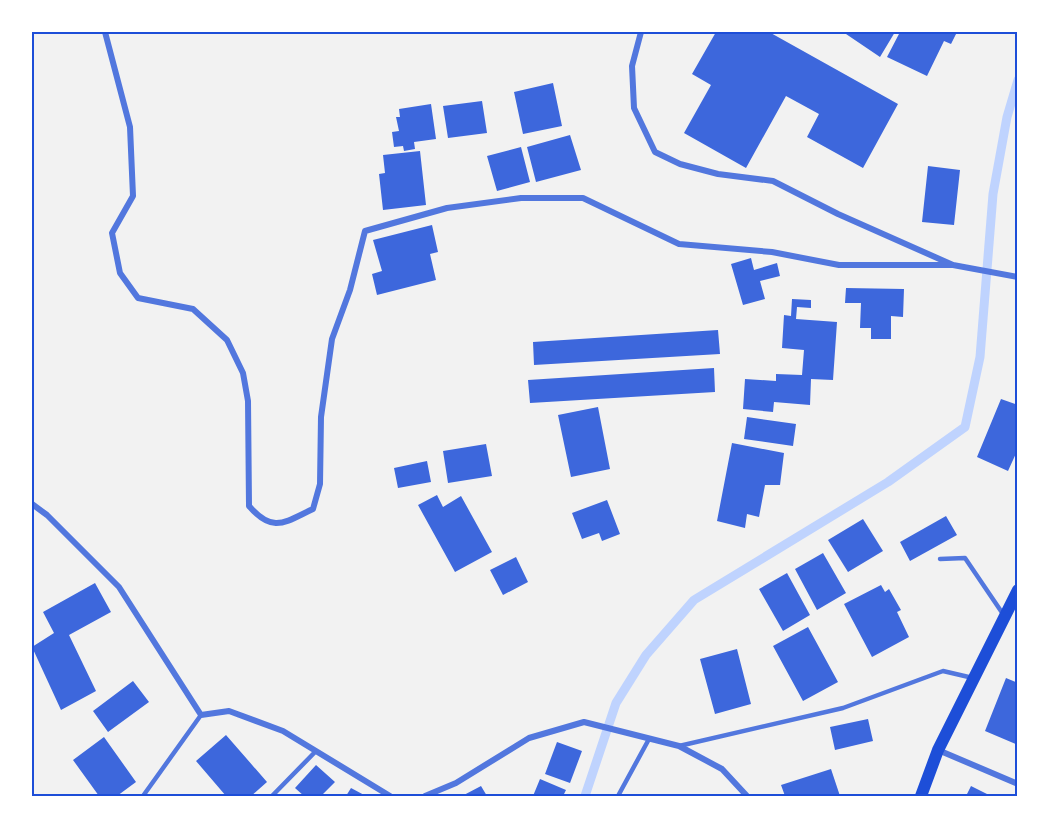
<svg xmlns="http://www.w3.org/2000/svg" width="1049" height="828" font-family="'Golos Text',sans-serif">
<rect width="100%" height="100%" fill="#f2f2f2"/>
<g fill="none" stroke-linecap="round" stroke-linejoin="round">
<!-- stream -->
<path stroke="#bfd3fe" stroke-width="9" d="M 585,796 L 616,703 L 646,655 L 694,600 L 888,482 L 965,427 L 980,357 L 993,194 L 1007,117 L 1018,80"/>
</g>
<!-- building -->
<path fill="#3d67dc" d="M 716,32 L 769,32 L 898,104 L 863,168 L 807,137 L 819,114 L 786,96 L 746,168 L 684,133 L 711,85 L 692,74 Z
M 848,32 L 895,32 L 880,57 L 846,34 Z
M 900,32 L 957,32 L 951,44 L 944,41 L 927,76 L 887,57 Z
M 553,83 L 562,126 L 523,134 L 514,92 Z
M 482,101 L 487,133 L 448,138 L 443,106 Z
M 431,104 L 436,139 L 414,142 L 415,149 L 404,151 L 403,146 L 394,147 L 392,132 L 399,131 L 396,117 L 400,117 L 399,109 Z
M 570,135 L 581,170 L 536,182 L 527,147 Z
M 521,147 L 530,182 L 497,191 L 487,156 Z
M 420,151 L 426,205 L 383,210 L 379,174 L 385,173 L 383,155 Z
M 928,166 L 960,170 L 954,225 L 922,222 Z
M 432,225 L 438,252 L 430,254 L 436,280 L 377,295 L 372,274 L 382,271 L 373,240 Z
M 751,258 L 754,270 L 777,263 L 780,276 L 760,281 L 765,299 L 743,305 L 731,264 Z
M 846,288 L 904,289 L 903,317 L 891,316 L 891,339 L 871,339 L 871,328 L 860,328 L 861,303 L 845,303 Z
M 792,299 L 811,300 L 811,308 L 797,307 L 796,319 L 837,322 L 833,380 L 811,379 L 810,405 L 774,402 L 773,412 L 743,409 L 745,379 L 776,381 L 776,374 L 802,375 L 804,350 L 782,348 L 784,315 L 791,316 Z
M 718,330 L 720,354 L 534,365 L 533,342 Z
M 714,368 L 715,392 L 530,403 L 528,380 Z
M 1001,399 L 1018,405 L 1018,449 L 1008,471 L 977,457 Z
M 598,407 L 610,469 L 571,477 L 558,415 Z
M 747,417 L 796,424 L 793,446 L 744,439 Z
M 732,443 L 784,453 L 780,485 L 765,485 L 759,517 L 747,514 L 745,528 L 717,521 Z
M 486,444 L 492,476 L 448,483 L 443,451 Z
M 427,461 L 431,482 L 398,488 L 394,468 Z
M 437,495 L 443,507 L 461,496 L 492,552 L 455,572 L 418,505 Z
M 607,500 L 620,534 L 602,541 L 599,533 L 582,539 L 572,513 Z
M 946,516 L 957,535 L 910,561 L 900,542 Z
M 863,519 L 883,551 L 848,572 L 828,540 Z
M 823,553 L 846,593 L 817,610 L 795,569 Z
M 516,557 L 528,582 L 503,595 L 490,570 Z
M 787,573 L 810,615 L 783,631 L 759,589 Z
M 95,583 L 111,612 L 69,635 L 96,691 L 61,710 L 32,647 L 54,633 L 43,612 Z
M 881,585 L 885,592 L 889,589 L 901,610 L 897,612 L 909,637 L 872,657 L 844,604 Z
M 808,627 L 838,682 L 803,701 L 773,646 Z
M 737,649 L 751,704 L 715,714 L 700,659 Z
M 1006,678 L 1018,683 L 1018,745 L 985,731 Z
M 133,681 L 149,702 L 108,732 L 93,711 Z
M 868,719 L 873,741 L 835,750 L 830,727 Z
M 226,735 L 267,782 L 251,796 L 226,796 L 196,761 Z
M 104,737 L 136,782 L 117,796 L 99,796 L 73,760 Z
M 557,742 L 582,751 L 570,783 L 545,774 Z
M 316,765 L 335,782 L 321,796 L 304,796 L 295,788 Z
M 831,769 L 840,796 L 785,796 L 781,785 Z
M 540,779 L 566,790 L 563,796 L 533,796 Z
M 481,786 L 487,796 L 462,796 Z
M 971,786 L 991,796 L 966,796 Z
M 351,788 L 366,796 L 346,796 Z"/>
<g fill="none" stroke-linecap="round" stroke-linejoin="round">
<!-- service -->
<path stroke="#5277de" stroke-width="4.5" d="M 940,559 L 965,558 L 1003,614
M 679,746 L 843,708 L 943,671 L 973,678
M 143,796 L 201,715
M 272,796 L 316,751
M 618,796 L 649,739"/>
<!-- minor -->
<path stroke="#5277de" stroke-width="6" d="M 105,32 L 130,127 L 133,196 L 112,233 L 120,273 L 138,298 L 193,309 L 227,340 L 243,373 L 248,401 L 249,506 C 273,534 285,522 313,509 L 320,484 L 321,417 L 332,339 L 350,290 L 365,231 L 447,208 L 521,198 L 583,198 L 679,244 L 772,252 L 839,265 L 953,265
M 641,32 L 632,66 L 634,108 L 655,152 L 680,164 L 718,174 L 773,181 L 838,214 L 953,265 L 1018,277
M 32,504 L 47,515 L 119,587 L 201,715 L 229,711 L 283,731 L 390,796
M 938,750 L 1018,784
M 425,796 L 456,783 L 529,738 L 584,722 L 679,746 L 722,769 L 747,796"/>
<!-- secondary -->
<path stroke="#1d4ed8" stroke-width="12" d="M 921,796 L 938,750 L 1018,590"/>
</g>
<!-- border -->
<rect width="1049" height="828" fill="none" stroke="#ffffff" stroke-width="66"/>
<rect x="33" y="33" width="983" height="762" fill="none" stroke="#1d4ed8" stroke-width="2"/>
</svg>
